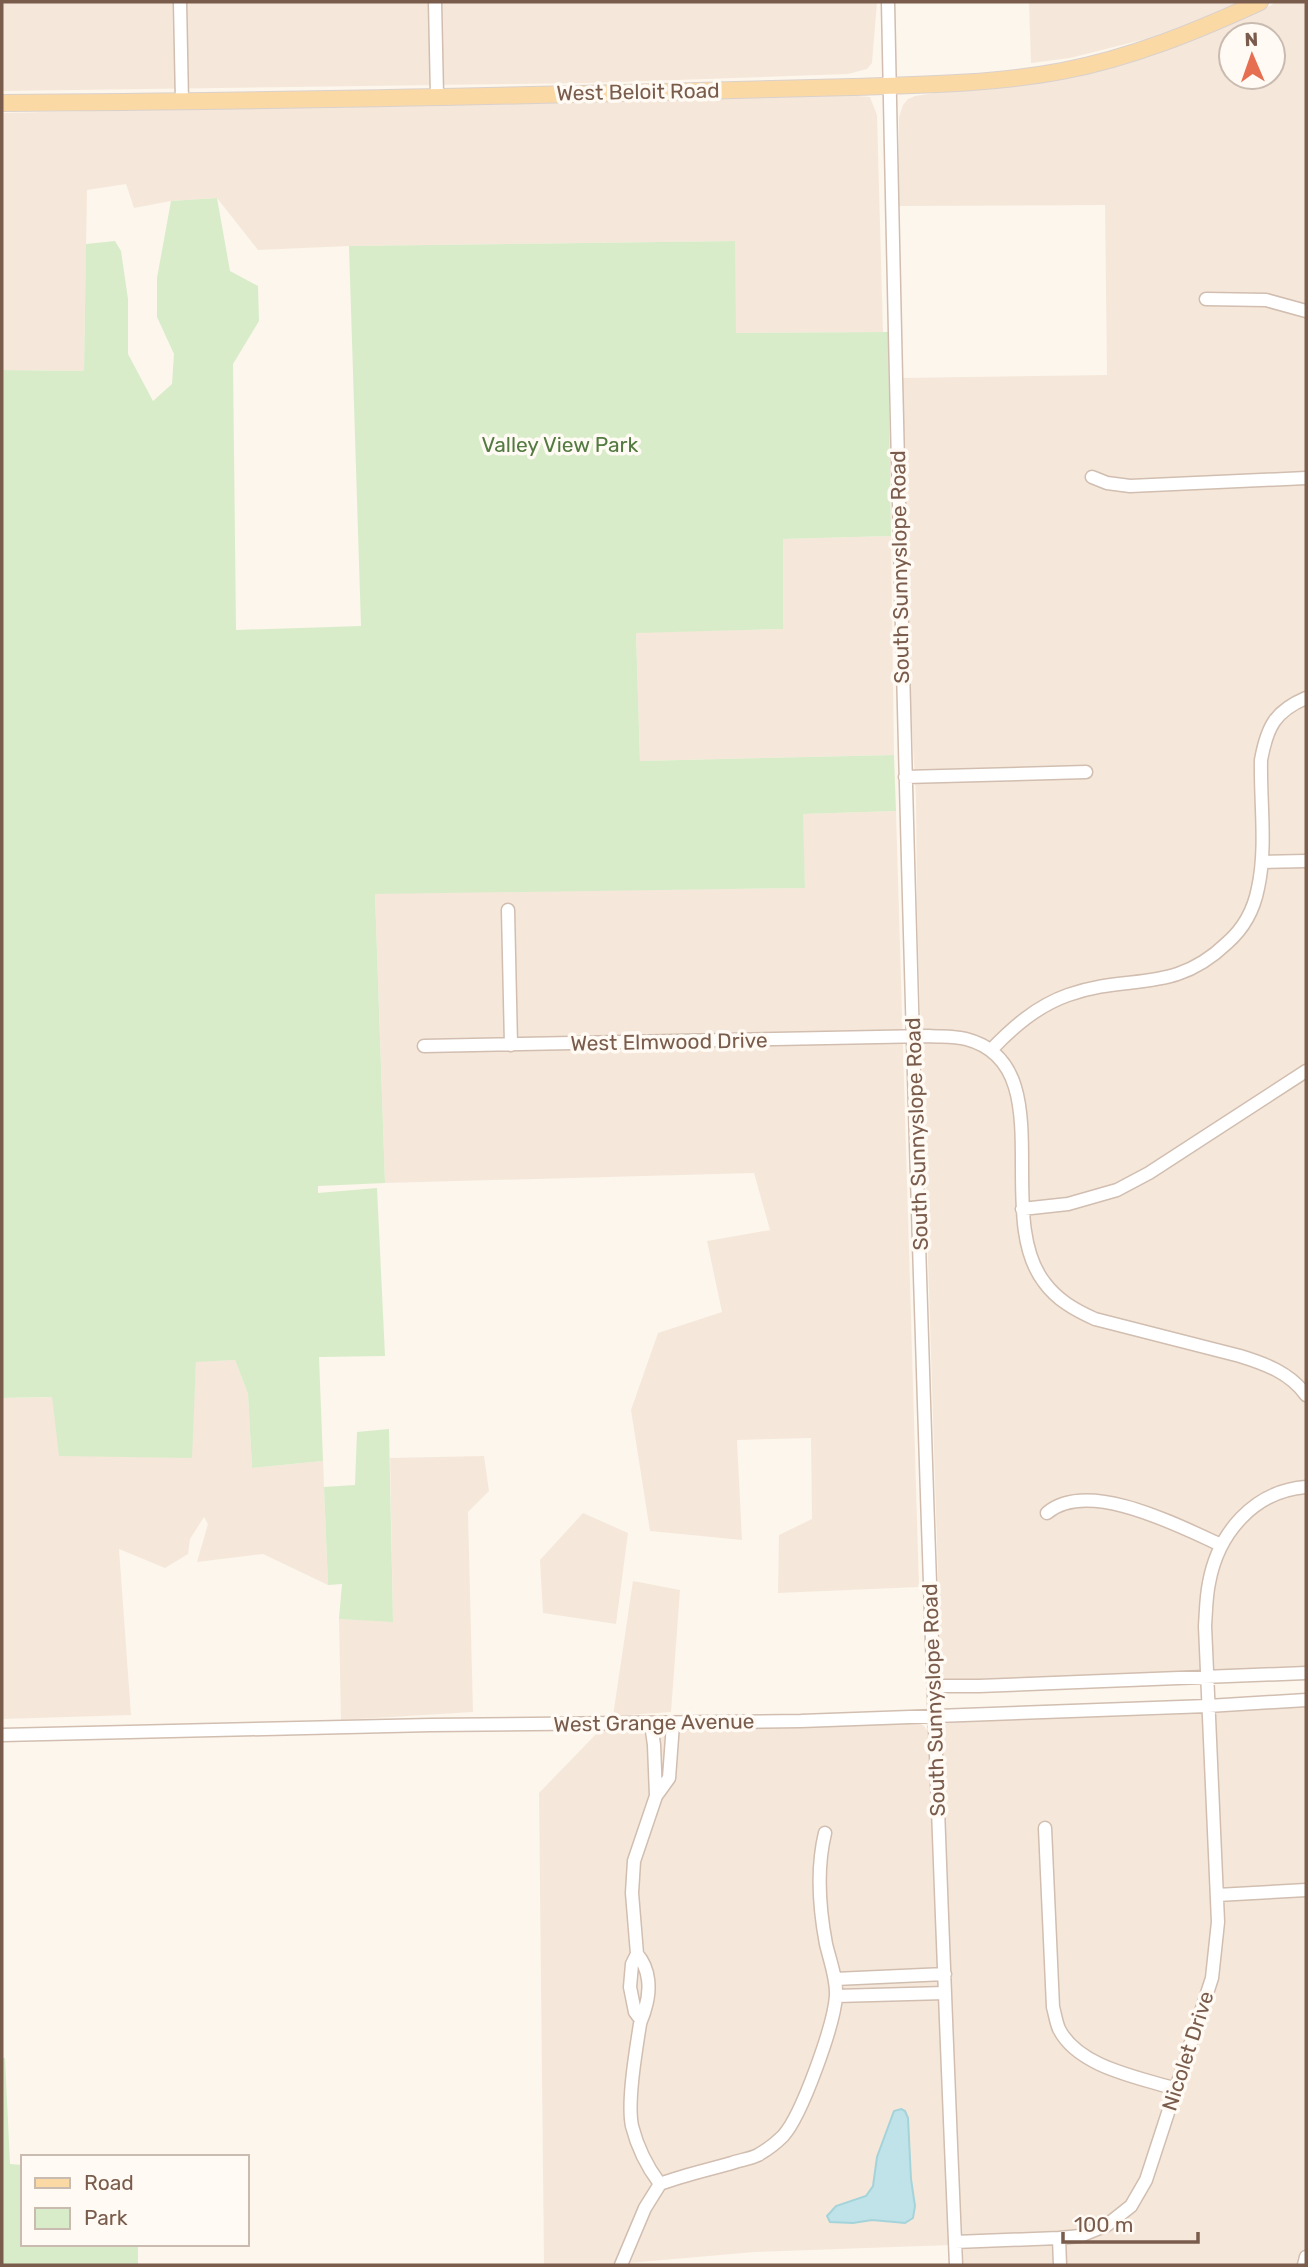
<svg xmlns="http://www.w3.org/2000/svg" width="1308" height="2267" font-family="Rubik,sans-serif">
<rect width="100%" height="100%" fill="#fdf6ec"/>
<!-- residential -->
<path fill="#f5e8da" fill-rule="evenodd" d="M 2,2 L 877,2 L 872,63 L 867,69 L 848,74 L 588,83 L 2,91 Z
M 1029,2 L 1242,2 L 1197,21 L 1146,39 L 1070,58 L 1031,63 Z
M 1278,2 L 1306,2 L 1306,1667 L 944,1684 L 941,1672 L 917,909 L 916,798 L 910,693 L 901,378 L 1107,375 L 1105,205 L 899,206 L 899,117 L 903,105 L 908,99 L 915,96 L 1113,66 L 1157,53 L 1202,36 ZM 1231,35 L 1273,35 L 1273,77 L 1231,77 Z
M 847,95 L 870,97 L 877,115 L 883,332 L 735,333 L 734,241 L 349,246 L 258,250 L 217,198 L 171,201 L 134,208 L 126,184 L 87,190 L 84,371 L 2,370 L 2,113 Z
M 891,536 L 894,755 L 640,761 L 636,632 L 783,629 L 783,539 Z
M 896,811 L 919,1587 L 778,1593 L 779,1535 L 812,1519 L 811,1438 L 737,1440 L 742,1540 L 650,1531 L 631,1410 L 658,1333 L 722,1312 L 707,1241 L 770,1230 L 754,1173 L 385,1183 L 375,893 L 805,888 L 802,814 Z
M 235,1360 L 248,1394 L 252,1468 L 323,1461 L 328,1585 L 263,1554 L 197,1562 L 208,1524 L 204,1517 L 190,1539 L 188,1554 L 165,1568 L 119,1549 L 131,1715 L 2,1719 L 2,1398 L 53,1397 L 191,1458 L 196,1361 Z
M 484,1456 L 489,1491 L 468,1512 L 473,1712 L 341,1720 L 339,1619 L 393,1621 L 390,1458 Z
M 583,1513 L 628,1533 L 616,1624 L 543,1613 L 540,1560 Z
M 633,1581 L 680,1590 L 671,1712 L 613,1716 Z
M 1306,1704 L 1306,2265 L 961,2265 L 942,1726 L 951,1721 L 1170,1715 Z
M 914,1722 L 923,1725 L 930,1734 L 951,2245 L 755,2252 L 605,2265 L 544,2265 L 539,1793 L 600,1730 Z"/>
<!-- green -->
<path fill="#d8ecc9" d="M 217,198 L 230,271 L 258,286 L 259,321 L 233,364 L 236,630 L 361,626 L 349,246 L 735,241 L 736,333 L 888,332 L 891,536 L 783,539 L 783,629 L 636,633 L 640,761 L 894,755 L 896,811 L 803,814 L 805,888 L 375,894 L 385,1183 L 318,1186 L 318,1193 L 377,1188 L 385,1356 L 319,1357 L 323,1461 L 252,1468 L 248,1394 L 235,1360 L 196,1362 L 192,1458 L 59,1456 L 52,1397 L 2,1398 L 2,370 L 84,371 L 86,244 L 115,241 L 121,251 L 128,299 L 128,354 L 153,401 L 172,384 L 174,354 L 157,317 L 157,278 L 171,201 Z
M 389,1429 L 393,1622 L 339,1619 L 342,1584 L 328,1585 L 324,1487 L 355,1485 L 357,1432 Z
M 2,2058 L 5,2058 L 10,2164 L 23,2165 L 23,2244 L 138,2244 L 138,2265 L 2,2265 Z"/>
<!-- water -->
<path fill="#bfe3e8" stroke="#a5d3da" stroke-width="2" d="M 901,2109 L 905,2111 L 908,2118 L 911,2179 L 915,2206 L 913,2218 L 905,2223 L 872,2220 L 853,2223 L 830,2222 L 827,2216 L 836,2206 L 866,2196 L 873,2186 L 877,2157 L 894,2111 Z"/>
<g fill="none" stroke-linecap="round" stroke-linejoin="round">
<!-- minor casing -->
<g stroke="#d1beb0" stroke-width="15">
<path id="minor" d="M 180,2 L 182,102
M 435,2 L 437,96
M 888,2 C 903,756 924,1511 956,2265
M 1206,299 L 1266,300 L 1306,311
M 1092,477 L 1107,483 L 1130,486 L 1306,478
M 905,777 L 1086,772
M 1262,862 L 1306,861
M 508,910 L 511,1045
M 424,1046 L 929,1036 C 941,1037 954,1036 966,1039 C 1063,1064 992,1214 1044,1282 C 1057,1300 1075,1310 1095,1319 L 1240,1356 C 1266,1364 1290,1373 1306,1395
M 991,1050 C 1013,1027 1037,1006 1068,995 C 1129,973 1173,995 1227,943 C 1243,929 1254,909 1258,888 C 1267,847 1260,802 1261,760 C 1267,727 1275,711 1306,698
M 1022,1209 L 1068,1204 L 1117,1190 L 1149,1173 L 1306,1071
M 1047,1513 C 1088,1478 1179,1526 1221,1545
M 934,1686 L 979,1686 L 1306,1673
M 651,1724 L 654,1745 L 656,1796
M 2,1735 L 431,1725 L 801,1721 L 1208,1706 L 1306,1700
M 1045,1828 L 1053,2007 C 1055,2014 1056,2022 1059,2029 C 1078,2067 1138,2077 1176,2089
M 1217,1895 L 1306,1890
M 835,1979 L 945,1974
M 836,1996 L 945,1993
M 641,2020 L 635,2012 L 630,1987 L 632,1964 L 637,1954 L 632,1893 L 634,1861 L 656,1796 L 669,1778 L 673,1724
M 660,2184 C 684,2175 708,2170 732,2163 C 740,2160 750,2159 758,2155 C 765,2151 777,2142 783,2136 C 802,2115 834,2025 836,1996 C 837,1979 830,1961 826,1944 C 819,1907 816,1870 825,1833
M 1059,2238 L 1060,2265
M 955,2242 L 1059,2238 L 1080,2236 L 1107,2225 L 1131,2206 L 1146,2180 L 1212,1978 L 1218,1922 L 1205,1626 C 1206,1612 1206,1597 1209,1583 C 1218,1533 1254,1491 1306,1487
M 621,2265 L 645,2208 L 660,2184 C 648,2168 637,2146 632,2126 C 627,2102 636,2050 640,2024 C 641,2019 644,2015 645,2009 C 651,1990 650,1969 637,1954
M 1304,2265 L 1306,2257"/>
</g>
<!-- major casing -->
<g stroke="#dad1cd" stroke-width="18">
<path id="major" d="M 2,103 C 208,102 415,98 622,93 C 698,91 775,89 852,87 C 921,85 993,84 1062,71 C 1131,58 1197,31 1260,2"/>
</g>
<!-- minor -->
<use href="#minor" stroke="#fff" stroke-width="12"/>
<!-- major -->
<use href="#major" stroke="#fbd9a5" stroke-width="16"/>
</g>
<g text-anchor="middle" stroke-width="7" stroke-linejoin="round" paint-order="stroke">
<!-- street labels -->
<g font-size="21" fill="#7a5c4d" stroke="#fffaf3">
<text transform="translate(638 92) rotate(-1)" y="7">West Beloit Road</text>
<text transform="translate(900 567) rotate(-91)" y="7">South Sunnyslope Road</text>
<text transform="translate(669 1042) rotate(-1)" y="7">West Elmwood Drive</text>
<text transform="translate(917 1134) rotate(-92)" y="7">South Sunnyslope Road</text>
<text transform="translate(934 1700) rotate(-92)" y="7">South Sunnyslope Road</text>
<text transform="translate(654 1723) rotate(-1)" y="7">West Grange Avenue</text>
<text transform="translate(1188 2051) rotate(-72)" y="7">Nicolet Drive</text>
</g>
<!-- park labels -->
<g font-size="21" fill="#537a41" stroke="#fffaf3">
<text x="560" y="452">Valley View Park</text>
</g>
</g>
<!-- border -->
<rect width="1308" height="2267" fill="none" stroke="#7a5c4d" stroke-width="7"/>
<!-- legend -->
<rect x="21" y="2155" width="228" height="91" fill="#fffaf3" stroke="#cabbb1" stroke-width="2"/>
<rect x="35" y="2178" width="35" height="10" fill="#fbd9a5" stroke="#cabbb1" stroke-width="2"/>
<text x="84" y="2190" font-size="21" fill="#7a5c4d">Road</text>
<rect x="35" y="2208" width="35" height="21" fill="#d8ecc9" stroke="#cabbb1" stroke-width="2"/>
<text x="84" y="2225" font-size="21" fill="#7a5c4d">Park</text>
<!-- north arrow -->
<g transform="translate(1252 56) rotate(358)"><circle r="33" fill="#fffaf3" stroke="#cabbb1" stroke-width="2"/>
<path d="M0-5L12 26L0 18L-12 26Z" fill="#e76f51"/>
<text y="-10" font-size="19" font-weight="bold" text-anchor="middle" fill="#7a5c4d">N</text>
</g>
<!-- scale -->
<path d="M1063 2232v10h135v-10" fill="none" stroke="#7a5c4d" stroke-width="3.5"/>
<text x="1074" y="2232" font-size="21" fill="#7a5c4d" stroke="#fffaf3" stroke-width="5" paint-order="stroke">100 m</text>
</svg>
